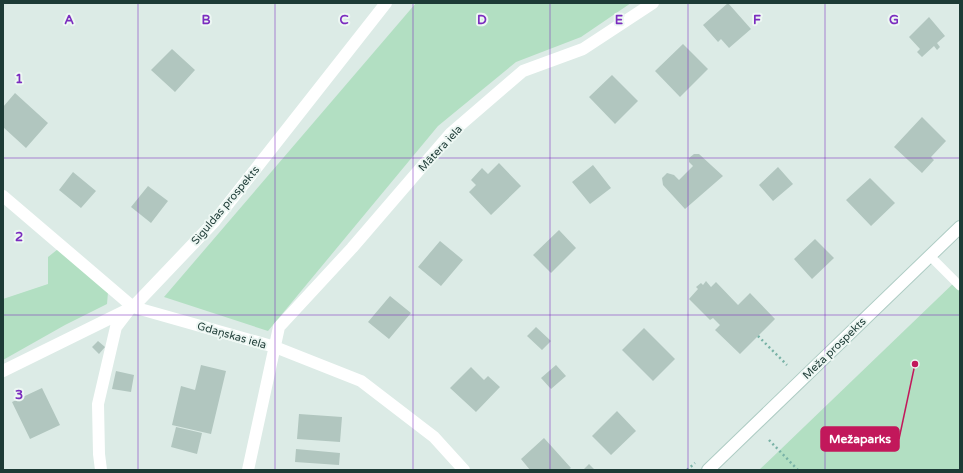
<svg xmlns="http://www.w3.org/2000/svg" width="963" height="473" font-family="'Varela Round',sans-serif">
<rect width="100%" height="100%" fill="#dcebe6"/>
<!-- green -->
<path fill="#b2dfc2" d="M 416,3 L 631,3 L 581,37 L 516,62 L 438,126 L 268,331 L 164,297 Z
M 58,249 L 108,292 L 107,304 L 65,325 L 3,360 L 3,299 L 48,284 L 48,257 Z
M 960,277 L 960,470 L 759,470 L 779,451 Z"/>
<!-- building -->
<path fill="#b1c6bf" d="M 728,3 L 751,29 L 729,48 L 721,39 L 718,42 L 703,25 Z
M 929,17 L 945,36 L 937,43 L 940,47 L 937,50 L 934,46 L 922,57 L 917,52 L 920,49 L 909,37 Z
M 683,44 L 708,69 L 680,97 L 655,71 Z
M 172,49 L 195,70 L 175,92 L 151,70 Z
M 612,75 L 638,101 L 615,124 L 589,97 Z
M 15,93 L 48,123 L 26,148 L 3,127 L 3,107 Z
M 922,117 L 946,141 L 931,157 L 934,160 L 922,173 L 894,147 Z
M 694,154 L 699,154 L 723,176 L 685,209 L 663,185 L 662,178 L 667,173 L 674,175 L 679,180 L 693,166 L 689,162 L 689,158 Z
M 499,163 L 521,186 L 491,215 L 469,192 L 476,185 L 471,180 L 482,168 L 488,174 Z
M 593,165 L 611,188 L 590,204 L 572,182 Z
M 778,167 L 793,184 L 773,201 L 759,185 Z
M 73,172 L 96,191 L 81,208 L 59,190 Z
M 870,178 L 895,203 L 871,226 L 846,200 Z
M 148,186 L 168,201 L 151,223 L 131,207 Z
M 559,230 L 576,248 L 551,273 L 533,255 Z
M 815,239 L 834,258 L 812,279 L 794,259 Z
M 440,241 L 463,260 L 441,286 L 418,267 Z
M 706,281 L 711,287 L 716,282 L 738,305 L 750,293 L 775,319 L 740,354 L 715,330 L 720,325 L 713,318 L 710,320 L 689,299 L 698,289 L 696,287 L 701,283 L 703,285 Z
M 390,296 L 411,313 L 389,339 L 368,322 Z
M 536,327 L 551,341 L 542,350 L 527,336 Z
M 644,328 L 675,359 L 653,381 L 622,350 Z
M 98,341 L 105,347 L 99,354 L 92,347 Z
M 201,365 L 226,371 L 211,434 L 172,425 L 181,386 L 195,390 Z
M 556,365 L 566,376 L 551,389 L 541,378 Z
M 471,367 L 484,380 L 488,376 L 500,387 L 476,412 L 450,388 Z
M 116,371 L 134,375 L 131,392 L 112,389 Z
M 42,388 L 60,425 L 30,439 L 12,402 Z
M 617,411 L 636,431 L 611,455 L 592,436 Z
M 299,414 L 342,417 L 340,442 L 297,439 Z
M 176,427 L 202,433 L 197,454 L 171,447 Z
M 544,438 L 571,468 L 568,470 L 530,470 L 521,459 Z
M 296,449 L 340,453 L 339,465 L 295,462 Z
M 589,464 L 595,470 L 583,470 Z"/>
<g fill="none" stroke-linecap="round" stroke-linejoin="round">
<!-- secondary casing -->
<g stroke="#aeccc4" stroke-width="14">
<path id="secondary" d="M 708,470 L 960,227"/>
</g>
<!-- path -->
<path stroke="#79b2a6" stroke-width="2.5" stroke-dasharray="2 3" stroke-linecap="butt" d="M 758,336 L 787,365
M 769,440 L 798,470
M 687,470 L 695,463"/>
<!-- lane -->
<path stroke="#fff" stroke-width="9" d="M 930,256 L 960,286"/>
<!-- street -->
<path stroke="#fff" stroke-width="12" d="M 3,196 L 133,307 L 275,347 L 361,381 L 434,437 L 464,470
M 3,371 L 133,307 L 214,222 L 386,3
M 101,470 L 99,454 L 98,404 L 116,327 L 129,310
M 248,470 L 279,327 L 352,248 L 451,133 L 523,71 L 583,49 L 653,3"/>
<!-- secondary -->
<use href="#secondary" stroke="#fff" stroke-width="12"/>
</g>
<!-- grid -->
<path fill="none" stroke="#7b2cbf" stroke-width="1" stroke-opacity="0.55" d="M 138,3 L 138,470M 275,3 L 275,470M 413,3 L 413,470M 550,3 L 550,470M 688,3 L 688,470M 825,3 L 825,470M 3,158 L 960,158M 3,315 L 960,315"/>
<g text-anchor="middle" stroke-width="4" stroke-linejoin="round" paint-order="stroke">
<!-- street labels -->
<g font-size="11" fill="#1d3b36" stroke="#edf7f3">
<text transform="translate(440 148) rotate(-47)" y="4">Mātera iela</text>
<text transform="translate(225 205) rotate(-50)" y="4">Siguldas prospekts</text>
<text transform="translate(232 335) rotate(16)" y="4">Gdaņskas iela</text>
<text transform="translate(834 348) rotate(-44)" y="4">Meža prospekts</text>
</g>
</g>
<g font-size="13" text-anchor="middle" font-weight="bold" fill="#7b2cbf" stroke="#edf7f3" stroke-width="4" stroke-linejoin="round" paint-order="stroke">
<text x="69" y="24">A</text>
<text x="206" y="24">B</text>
<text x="344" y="24">C</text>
<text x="482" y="24">D</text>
<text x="619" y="24">E</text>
<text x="757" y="24">F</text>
<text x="894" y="24">G</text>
<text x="19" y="83">1</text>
<text x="19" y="241">2</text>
<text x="19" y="399">3</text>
</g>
<!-- callouts -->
<path fill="none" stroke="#c2185b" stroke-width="1.5" d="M915 364L899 439"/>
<circle fill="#c2185b" stroke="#edf7f3" stroke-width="1.5" cx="915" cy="364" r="4"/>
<rect fill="#c2185b" stroke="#c2185b" stroke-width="1.5" x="821" y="427" width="78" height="24" rx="4"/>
<g font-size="12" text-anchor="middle" font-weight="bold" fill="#fff">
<text x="860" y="443">Mežaparks</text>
</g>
<!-- border -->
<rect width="963" height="473" fill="none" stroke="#1d3b36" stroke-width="8"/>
</svg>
